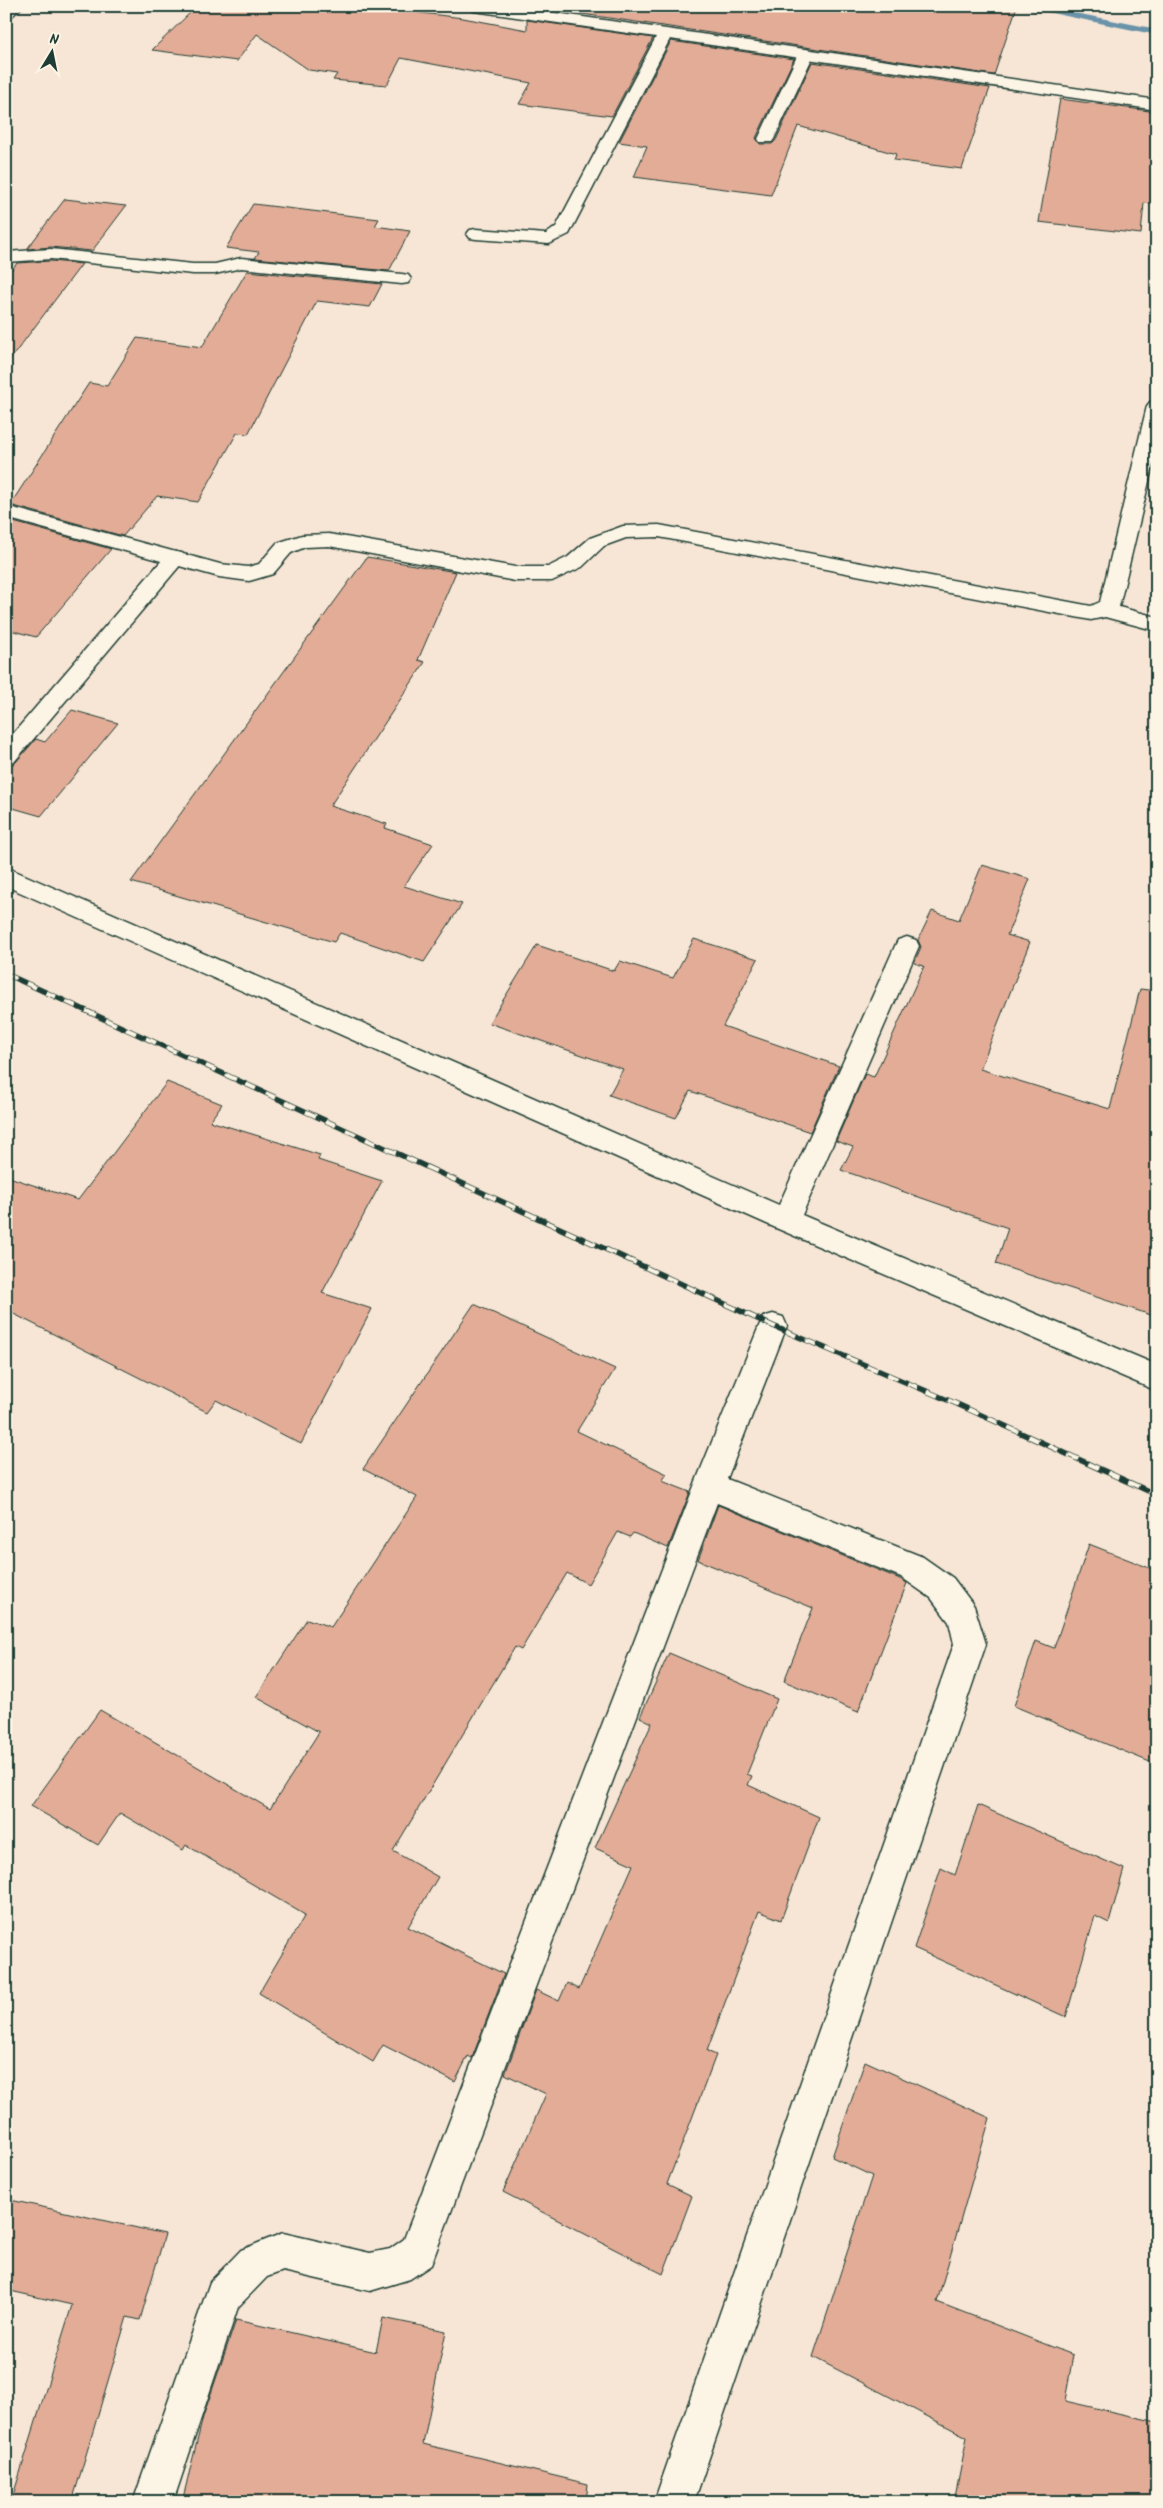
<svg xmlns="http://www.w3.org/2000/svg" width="1163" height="2508" font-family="Kalam,sans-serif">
<rect width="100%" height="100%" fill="#f7e6d5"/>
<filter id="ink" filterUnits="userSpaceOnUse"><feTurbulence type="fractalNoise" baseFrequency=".02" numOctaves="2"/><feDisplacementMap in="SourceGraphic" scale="10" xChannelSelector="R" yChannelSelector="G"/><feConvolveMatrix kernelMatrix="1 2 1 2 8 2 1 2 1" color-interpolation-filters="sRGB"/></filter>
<g filter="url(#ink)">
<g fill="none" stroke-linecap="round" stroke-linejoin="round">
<!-- stream -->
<path fill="#6b92a9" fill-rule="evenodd" d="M 1018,6 L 1039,6 L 1157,29 L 1157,35 Z"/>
</g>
<!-- building -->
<path fill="#e2ac97" stroke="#1f3d34" d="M 197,6 L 363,6 L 463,18 L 527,30 L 527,20 L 653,38 L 612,116 L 519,104 L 531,83 L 401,58 L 387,85 L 333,80 L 337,74 L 309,70 L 257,34 L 237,61 L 152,50 Z
M 528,6 L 1017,6 L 994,75 Z
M 671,41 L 794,59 L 756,138 L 760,144 L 772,144 L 776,140 L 812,62 L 990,88 L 962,169 L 894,160 L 896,154 L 798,126 L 771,195 L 634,177 L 647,146 L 619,142 Z
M 1060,99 L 1157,112 L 1157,205 L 1144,203 L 1141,234 L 1039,222 Z
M 65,199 L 126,206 L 92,251 L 51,247 L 27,249 Z
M 253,204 L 379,219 L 375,226 L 410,231 L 389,271 L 255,258 L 259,252 L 226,248 Z
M 51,261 L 82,264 L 6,365 L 6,277 L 17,263 Z
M 247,271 L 382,284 L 370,307 L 317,301 L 248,434 L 237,433 L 198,502 L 157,496 L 123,536 L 10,505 L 89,383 L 107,386 L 137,338 L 202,347 Z
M 6,520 L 111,549 L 36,637 L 6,629 Z
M 367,557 L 456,572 L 418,660 L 425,662 L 330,806 L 387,824 L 385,828 L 433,844 L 404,886 L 462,904 L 424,962 L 340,933 L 334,942 L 131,882 Z
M 72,710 L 118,723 L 41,816 L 6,806 L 6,767 L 15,763 L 36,739 L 45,742 Z
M 982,865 L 1030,879 L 1007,935 L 1030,942 L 980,1069 L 1110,1109 L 1140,989 L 1157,991 L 1157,1317 L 996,1264 L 1008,1228 L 841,1170 L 853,1147 L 836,1141 L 865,1074 L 874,1077 L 924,966 L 914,963 L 921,947 L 918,940 L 932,911 L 959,920 Z
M 694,939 L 758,959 L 723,1026 L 839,1066 L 810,1132 L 690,1091 L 676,1118 L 609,1095 L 623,1069 L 489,1023 L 537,945 L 614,971 L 620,961 L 673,978 Z
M 167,1082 L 222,1104 L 210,1121 L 320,1155 L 318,1160 L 382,1181 L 322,1293 L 372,1309 L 301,1444 L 216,1400 L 207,1412 L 6,1310 L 6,1176 L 78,1200 Z
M 474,1304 L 615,1369 L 577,1431 L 667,1474 L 662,1481 L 690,1492 L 668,1548 L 633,1533 L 630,1537 L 618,1532 L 588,1584 L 567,1573 L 521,1650 L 515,1647 L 393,1851 L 438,1877 L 408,1927 L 504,1974 L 472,2058 L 468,2056 L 455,2082 L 383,2045 L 373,2062 L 259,1993 L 305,1915 L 186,1845 L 183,1850 L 120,1813 L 98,1845 L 31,1806 L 100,1710 L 270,1809 L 319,1732 L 256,1697 L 307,1619 L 331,1627 L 417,1497 L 363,1469 Z
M 718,1505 L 900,1579 L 907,1583 L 858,1712 L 784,1681 L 813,1608 L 698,1560 Z
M 1089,1544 L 1157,1571 L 1157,1765 L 1014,1706 L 1036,1641 L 1054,1648 Z
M 669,1653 L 777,1699 L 747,1774 L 752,1776 L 748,1785 L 819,1817 L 781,1920 L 759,1911 L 707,2051 L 716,2055 L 667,2184 L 692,2196 L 663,2274 L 503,2192 L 546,2094 L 505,2074 L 536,1990 L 559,2001 L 567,1983 L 579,1989 L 633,1865 L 595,1848 L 652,1723 L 640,1717 Z
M 978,1805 L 1124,1869 L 1109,1923 L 1095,1916 L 1066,2017 L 914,1948 L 941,1868 L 955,1875 Z
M 865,2061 L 990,2118 L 937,2302 L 1073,2355 L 1065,2401 L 1157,2422 L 1157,2502 L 954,2502 L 967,2437 L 813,2357 L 872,2176 L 832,2157 Z
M 6,2199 L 165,2234 L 140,2320 L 127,2317 L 72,2502 L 11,2502 L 72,2305 L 6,2290 Z
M 383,2318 L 446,2331 L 423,2444 L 588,2484 L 586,2502 L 182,2502 L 203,2417 L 236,2320 L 376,2352 Z"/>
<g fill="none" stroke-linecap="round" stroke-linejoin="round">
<!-- lane casing -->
<g stroke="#1f3d34" stroke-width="3">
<path id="lane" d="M 806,49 L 814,54 L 774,139 L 772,142 L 760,142 L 758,139 L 798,54 Z
M 175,552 L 182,553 L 185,558 L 182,563 L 14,762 L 6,765 L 6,742 L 168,553 Z"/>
</g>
<!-- street casing -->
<g stroke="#1f3d34" stroke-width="3">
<path id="street" d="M 6,6 L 23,6 L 11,17 L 6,18 Z
M 467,6 L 507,6 L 1157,100 L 1157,110 L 670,39 L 569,234 L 549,244 L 476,239 L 470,238 L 467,234 L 470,230 L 476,229 L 546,234 L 556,227 L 656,37 L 474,11 Z
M 51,249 L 193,264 L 215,264 L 241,258 L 402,274 L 408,275 L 411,279 L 408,283 L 402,284 L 241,268 L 215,274 L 193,274 L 51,259 L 6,262 L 6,252 Z
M 1157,400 L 1157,448 L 1119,607 L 1157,617 L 1157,631 L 1105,617 L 1091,620 L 659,537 L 626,538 L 604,546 L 582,567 L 552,581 L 515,581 L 329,546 L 305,547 L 291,553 L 273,574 L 256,579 L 249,581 L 219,577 L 6,518 L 6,506 L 220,564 L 248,567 L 259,564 L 277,543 L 302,535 L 329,534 L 515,567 L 548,567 L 568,557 L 590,538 L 623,526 L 659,525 L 1091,606 L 1100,602 L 1147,406 L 1150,402 Z
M 6,867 L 779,1205 L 895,946 L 898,940 L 907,937 L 916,940 L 919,946 L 802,1215 L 1157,1365 L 1157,1391 L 776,1228 L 6,886 Z
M 773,1314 L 783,1317 L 787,1326 L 727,1479 L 923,1557 L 953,1578 L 974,1606 L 986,1644 L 694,2502 L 654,2502 L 954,1644 L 949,1622 L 931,1598 L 901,1577 L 717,1503 L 431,2265 L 410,2279 L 370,2291 L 283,2271 L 267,2277 L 238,2307 L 173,2502 L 133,2502 L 210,2282 L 241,2250 L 283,2233 L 370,2253 L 390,2249 L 404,2239 L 694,1486 L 759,1326 L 763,1317 Z"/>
</g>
<!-- lane -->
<use href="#lane" fill="#fcf5e5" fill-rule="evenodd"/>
<!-- street -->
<use href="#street" fill="#fcf5e5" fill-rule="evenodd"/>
<!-- rail casing -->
<g stroke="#1f3d34" stroke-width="5.5">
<path id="rail" d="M 6,974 L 773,1326 L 957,1404 L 1157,1495"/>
</g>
<!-- rail -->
<use href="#rail" stroke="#fcf5e5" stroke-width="4" stroke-dasharray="11" stroke-linecap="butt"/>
</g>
</g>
<!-- margin -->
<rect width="1163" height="2508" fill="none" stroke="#fcf5e5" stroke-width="25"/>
<rect x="12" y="12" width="1138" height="2483" fill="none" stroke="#1f3d34" stroke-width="2" filter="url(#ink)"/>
<!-- north arrow -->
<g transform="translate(52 52) rotate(10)" stroke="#fcf5e5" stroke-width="4" paint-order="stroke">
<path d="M0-4L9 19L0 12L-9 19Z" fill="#1f3d34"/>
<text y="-8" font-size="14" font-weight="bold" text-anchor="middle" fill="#1f3d34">N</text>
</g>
</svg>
